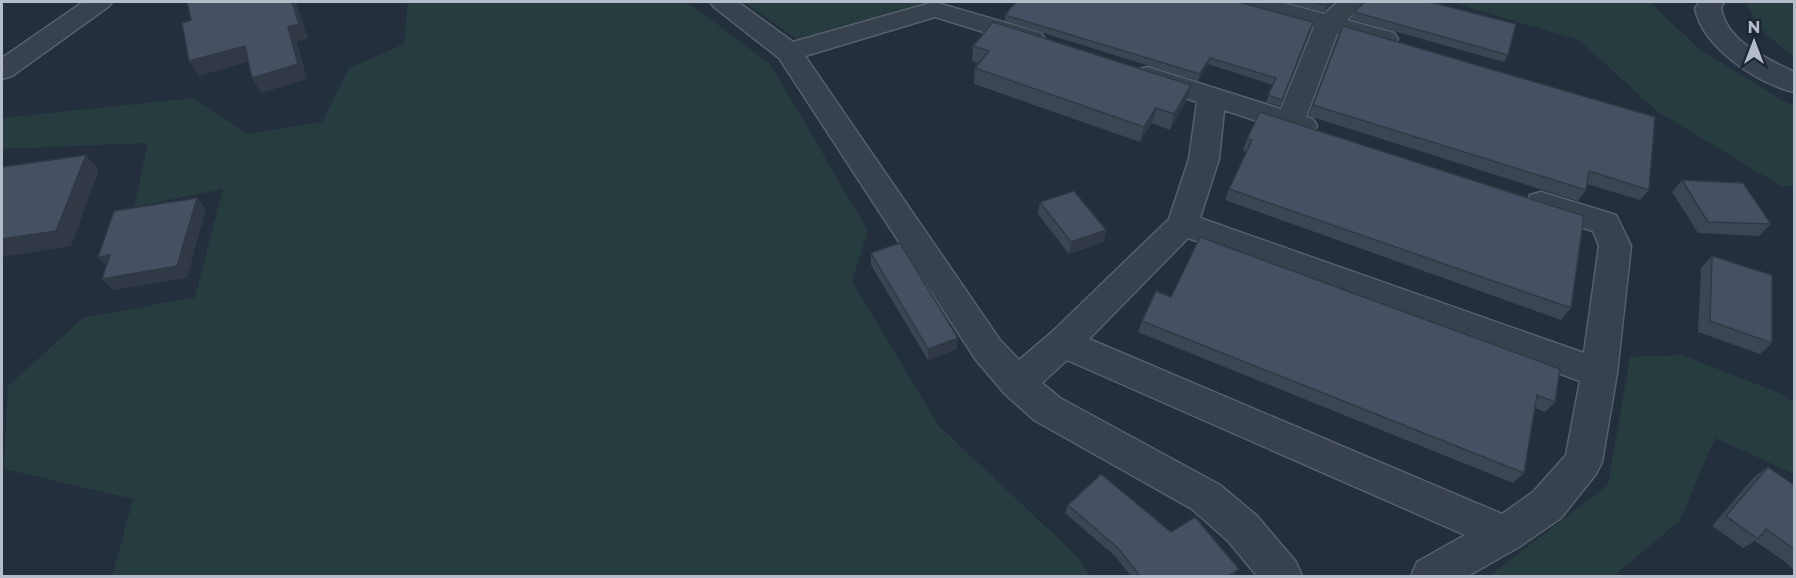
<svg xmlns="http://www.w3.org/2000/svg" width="1796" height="578" font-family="Montserrat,sans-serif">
<rect width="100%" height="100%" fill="#242f3e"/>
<!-- green -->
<path fill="#263c3f" d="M 408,2 L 688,2 L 771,65 L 868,231 L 852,281 L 939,426 L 1080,559 L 1090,576 L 112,576 L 133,499 L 4,469 L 8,386 L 83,318 L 195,297 L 223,189 L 134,207 L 148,143 L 2,149 L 2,118 L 193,98 L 248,134 L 322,122 L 349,68 L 404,44 Z
M 744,2 L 942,2 L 798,40 Z
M 1450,2 L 1650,2 L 1699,49 L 1787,103 L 1794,105 L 1794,186 L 1781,186 L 1658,112 L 1579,40 Z
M 1745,2 L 1794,2 L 1794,57 L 1764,33 Z
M 1682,355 L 1782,394 L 1794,403 L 1794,474 L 1715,438 L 1680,520 L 1614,576 L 1489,576 L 1608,485 L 1630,357 Z"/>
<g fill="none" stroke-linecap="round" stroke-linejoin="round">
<!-- street casing -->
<g stroke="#565f6c" stroke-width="3">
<path id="street" d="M 83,2 L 112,2 L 108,7 L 12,76 L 2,79 L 2,58 Z
M 710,2 L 738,2 L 793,42 L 934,2 L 1041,33 L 1045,39 L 1041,45 L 1032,47 L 935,17 L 805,56 L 1000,340 L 1019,360 L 1051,333 L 1169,219 L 1189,159 L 1197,102 L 1137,82 L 1133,76 L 1137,70 L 1147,67 L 1157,70 L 1281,109 L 1314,27 L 1245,7 L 1242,2 L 1280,2 L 1324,14 L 1338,2 L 1365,2 L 1347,20 L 1394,33 L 1398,39 L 1394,45 L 1385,47 L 1337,34 L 1306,117 L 1313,119 L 1317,126 L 1313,133 L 1303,136 L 1224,110 L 1219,159 L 1200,218 L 1584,353 L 1599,246 L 1593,231 L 1530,211 L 1526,203 L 1530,195 L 1541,192 L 1616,215 L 1631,246 L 1617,373 L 1602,462 L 1596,474 L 1561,518 L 1519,547 L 1468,576 L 1411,576 L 1417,562 L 1465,535 L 1067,360 L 1042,383 L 1060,398 L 1220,485 L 1257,516 L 1296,562 L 1302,576 L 1257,576 L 1229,542 L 1192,509 L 1034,420 L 1005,394 L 976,360 L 779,58 L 714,7 ZM 1188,238 L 1580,381 L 1566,455 L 1533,492 L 1502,514 L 1089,339 Z
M 1700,2 L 1724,2 L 1721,8 C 1727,42 1766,58 1794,72 L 1794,92 C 1758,84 1702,47 1695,8 Z"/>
</g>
<!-- street -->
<use href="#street" fill="#38414e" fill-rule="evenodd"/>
</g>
<!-- wall -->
<path fill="#3b4654" d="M 1287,2 L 1336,2 L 1323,12 Z
M 1354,12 L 1508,55 L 1504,62 L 1351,19 Z
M 1005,15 L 1313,22 L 1280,106 L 1266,102 L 1273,85 L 1208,64 L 1198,81 L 1005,21 Z
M 1338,37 L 1649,190 L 1640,200 L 1587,184 L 1586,190 L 1578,201 L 1309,116 Z
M 973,46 L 1186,101 L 1170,130 L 1152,123 L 1140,142 L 974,84 L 975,68 L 979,64 L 972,61 Z
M 1260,112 L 1571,308 L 1561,320 L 1225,200 L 1229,189 L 1247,152 L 1243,151 L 1247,139 Z
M 1682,180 L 1771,224 L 1759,236 L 1698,233 L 1672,192 Z
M 1040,202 L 1106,230 L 1103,242 L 1069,254 L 1038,214 Z
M 1200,237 L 1555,402 L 1545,412 L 1535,408 L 1524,473 L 1513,483 L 1138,332 L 1142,321 L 1171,297 Z
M 871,253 L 957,349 L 928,360 L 871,265 Z
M 1712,256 L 1772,343 L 1760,354 L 1698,332 L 1701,268 Z
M 1768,467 L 1794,485 L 1794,570 L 1785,562 L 1755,541 L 1743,548 L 1712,526 L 1754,477 Z
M 1068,505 L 1171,532 L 1234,576 L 1131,576 L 1115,556 L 1065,513 Z"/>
<!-- shaded-wall -->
<path fill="#303945" d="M 292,2 L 296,2 L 308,38 L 297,42 L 307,79 L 261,93 L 252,78 L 288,27 Z
M 1330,2 L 1336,2 L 1323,12 L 1326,5 Z
M 245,46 L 254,60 L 199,76 L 189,61 Z
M 1210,58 L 1208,64 L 1198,81 L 1200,74 Z
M 1191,85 L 1186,101 L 1170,130 L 1174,114 Z
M 1156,108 L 1152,123 L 1140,142 L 1144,127 Z
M 86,155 L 99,170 L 71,246 L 2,257 L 2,239 Z
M 197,198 L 206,209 L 187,278 L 113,290 L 102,279 Z
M 1106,230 L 1103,242 L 1069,254 L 1071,242 Z
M 110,255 L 109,269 L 98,257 Z
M 958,338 L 957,349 L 928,360 L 928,349 Z
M 1239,569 L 1234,576 L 1228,576 Z"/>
<!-- building -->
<path fill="#455162" stroke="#303945" stroke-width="1.5" d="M 187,2 L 292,2 L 299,24 L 288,27 L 298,64 L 252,78 L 245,46 L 189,61 L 182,23 L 191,20 Z
M 1016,2 L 1239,2 L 1313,22 L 1282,100 L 1268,95 L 1276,78 L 1210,58 L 1200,74 L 1005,15 Z
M 1313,2 L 1330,2 L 1326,5 Z
M 1365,2 L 1430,2 L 1516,24 L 1508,55 L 1354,12 Z
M 993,22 L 1191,85 L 1174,114 L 1156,108 L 1144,127 L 975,68 L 989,51 L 973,46 Z
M 1343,26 L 1655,117 L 1649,190 L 1589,171 L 1586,190 L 1313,105 Z
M 1260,112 L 1584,216 L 1571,308 L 1229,189 L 1252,140 L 1247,139 Z
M 86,155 L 56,231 L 2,239 L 2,167 Z
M 1682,180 L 1743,183 L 1771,224 L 1708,222 Z
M 1074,191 L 1106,230 L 1071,242 L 1040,202 Z
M 197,198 L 177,266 L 102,279 L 110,255 L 98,257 L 114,211 Z
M 1200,237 L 1560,369 L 1555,402 L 1537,395 L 1524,473 L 1142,321 L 1156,291 L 1171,297 Z
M 900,243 L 958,338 L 928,349 L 871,253 Z
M 1712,256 L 1772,275 L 1772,343 L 1710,321 Z
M 1768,467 L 1794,485 L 1794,549 L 1766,529 L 1758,539 L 1726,516 Z
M 1101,474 L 1171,532 L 1195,517 L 1239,569 L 1228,576 L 1140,576 L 1118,548 L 1068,505 Z"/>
<!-- border -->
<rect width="1796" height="578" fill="none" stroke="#b4bcc9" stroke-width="6"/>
<!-- north arrow -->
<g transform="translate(1754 42)" stroke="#1d2633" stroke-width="4.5" paint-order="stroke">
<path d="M0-4.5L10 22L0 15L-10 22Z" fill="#b4bcc9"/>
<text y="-9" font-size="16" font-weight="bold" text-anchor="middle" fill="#b4bcc9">N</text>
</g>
</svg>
